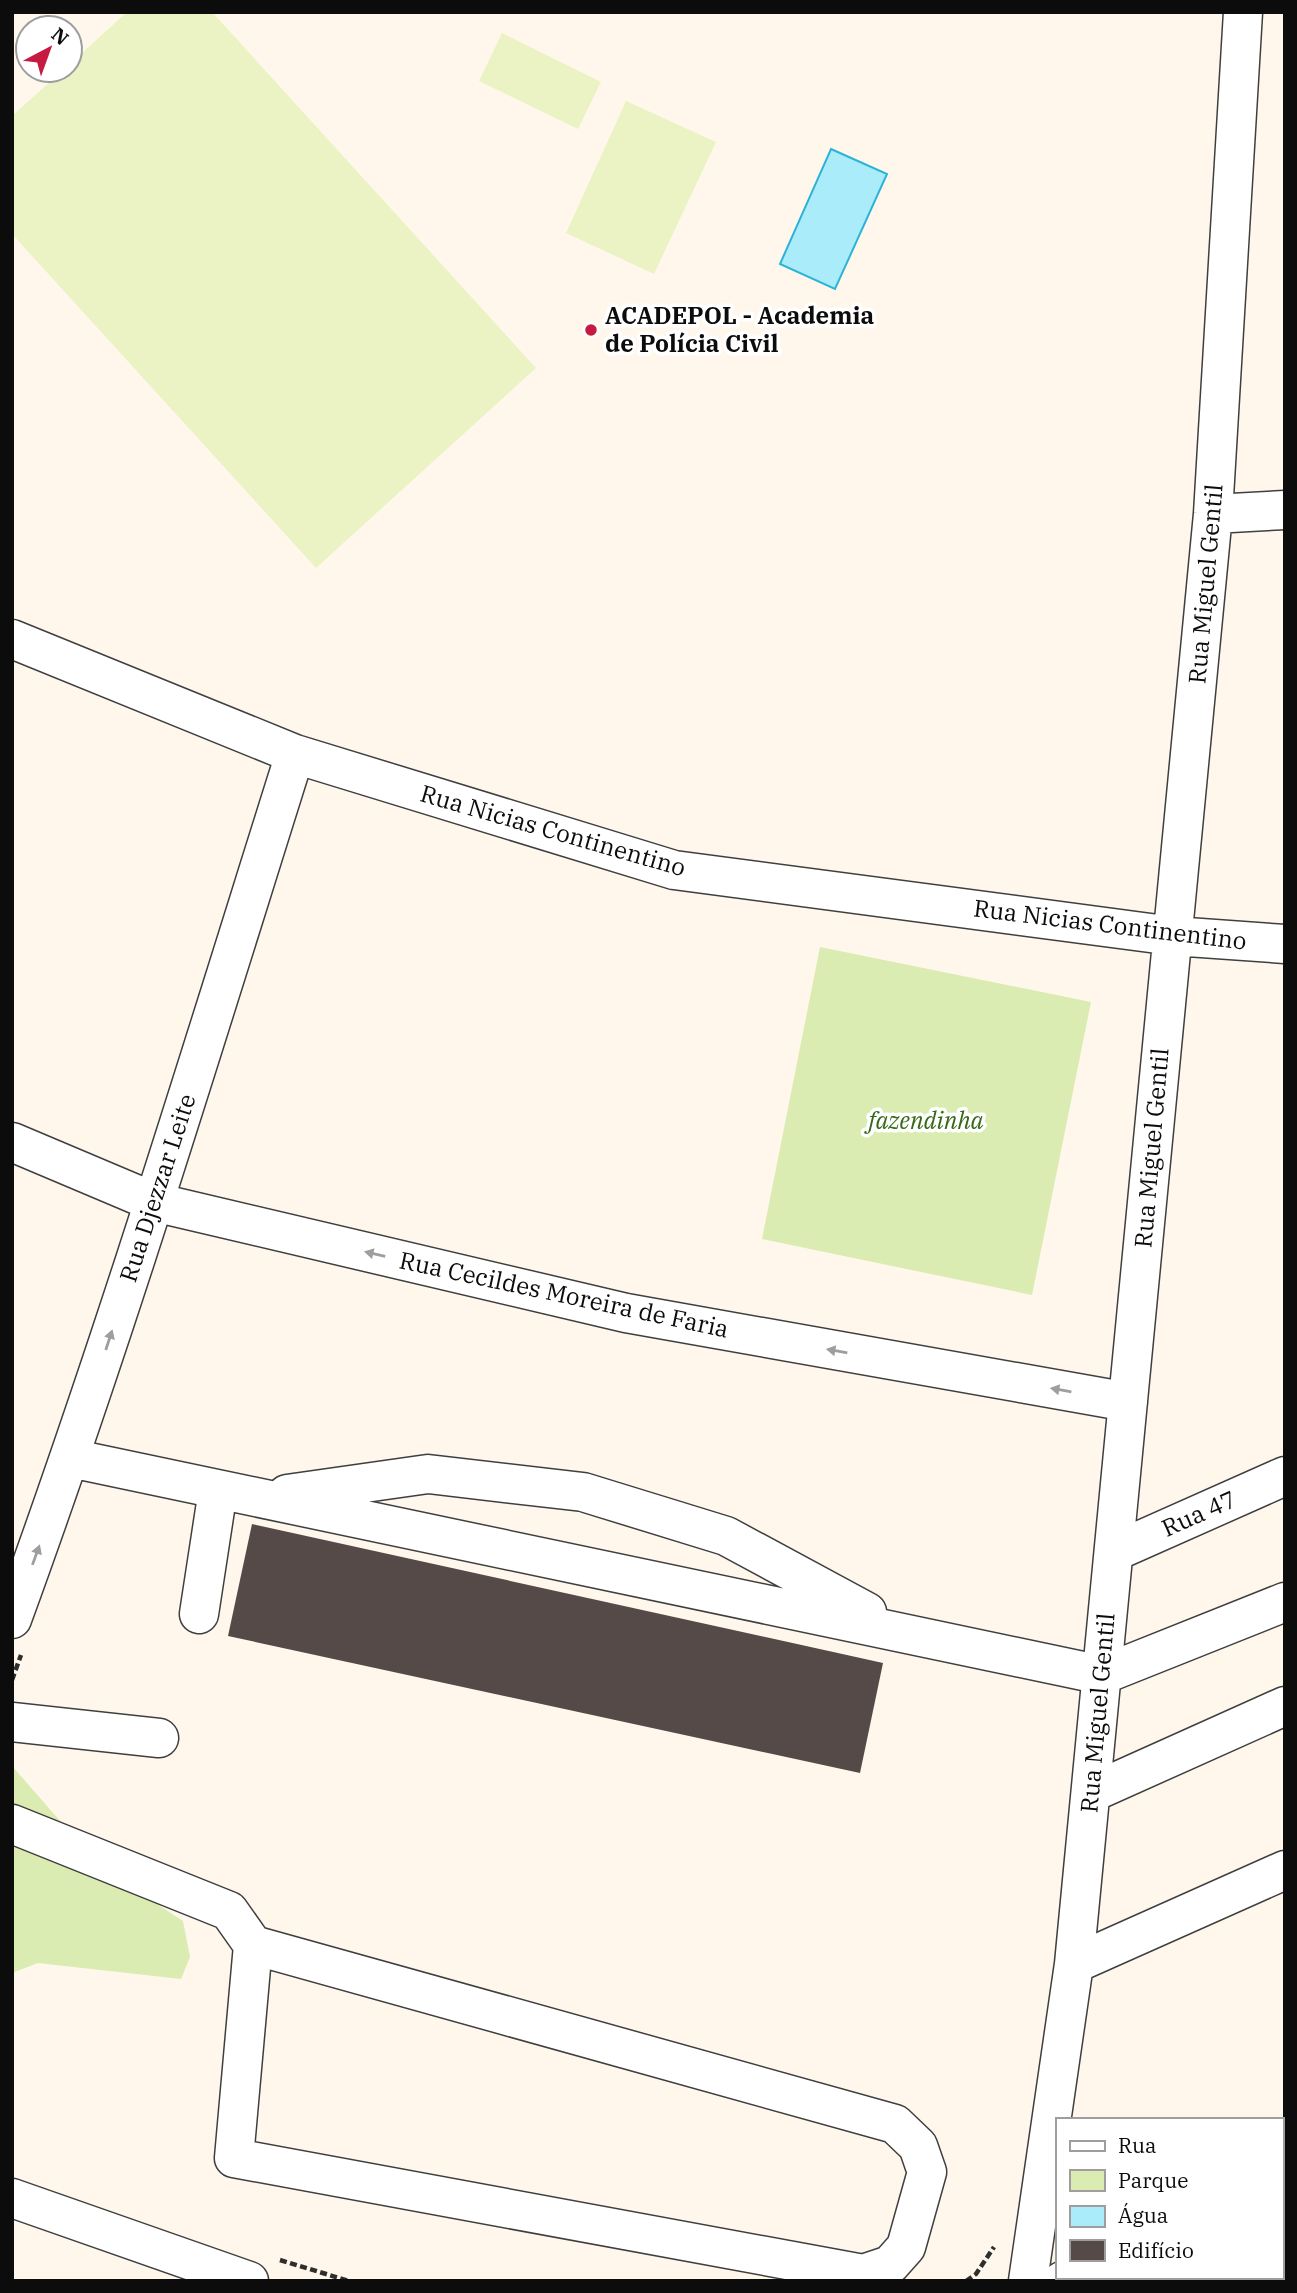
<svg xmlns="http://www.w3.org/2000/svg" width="1297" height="2293" font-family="'IBM Plex Serif',serif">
<rect width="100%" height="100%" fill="#fff7eb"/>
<!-- green -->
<path fill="#dbecb2" d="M 820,947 L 1091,1002 L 1032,1295 L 762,1239 Z
M 12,1766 L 68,1830 L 128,1885 L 183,1921 L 190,1957 L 181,1979 L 38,1963 L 12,1973 Z"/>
<!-- pitch -->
<path fill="#ebf3c4" d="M 127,12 L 212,12 L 536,368 L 316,568 L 12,234 L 12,116 L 63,70 L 70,70 L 70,64 Z
M 502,33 L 601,82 L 578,129 L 479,81 Z
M 626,101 L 716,142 L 654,274 L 566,233 Z"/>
<!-- water -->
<path fill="#abecfb" stroke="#2cb3d8" stroke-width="2" d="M 831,149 L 887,174 L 835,289 L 780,264 Z"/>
<!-- building -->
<path fill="#554a47" d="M 252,1524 L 883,1663 L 860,1773 L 228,1636 Z"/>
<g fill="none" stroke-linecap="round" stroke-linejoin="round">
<!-- minor casing -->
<g stroke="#3f3f3f" stroke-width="41">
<path id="minor" d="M 1213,514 L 1285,510
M 12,639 L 295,754 L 674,870 L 1173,936 L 1285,944
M 12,1142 L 154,1202 L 626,1313 L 1128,1402
M 70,1458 L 1102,1675 L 1285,1602
M 287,1494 L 428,1474 L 583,1492 L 726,1536 L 867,1612
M 1114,1552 L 1285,1476
M 199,1614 L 218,1490
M 12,1619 C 116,1334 204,1043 295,754
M 12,1722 L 159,1738
M 1091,1793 L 1285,1706
M 12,1824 L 229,1911 L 253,1945 L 895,2124 L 918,2146 L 927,2172 L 906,2247 L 890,2265 L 863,2274 L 234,2158 L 253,1945
M 1074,1964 L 1285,1870
M 1281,2182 L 1285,2181
M 12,2198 L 249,2281
M 1028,2281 L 1074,1964 L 1213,514 L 1243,12
M 1062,2281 L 1070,2277"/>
</g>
<!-- path -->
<path stroke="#2e2e2e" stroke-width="4.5" stroke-dasharray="7 3.5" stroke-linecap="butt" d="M 12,1680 L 21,1655
M 280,2260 L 349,2281
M 966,2281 L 976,2274 L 994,2247"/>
<!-- minor -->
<use href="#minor" stroke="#fff" stroke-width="38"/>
</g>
<!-- one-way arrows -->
<defs><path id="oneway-solid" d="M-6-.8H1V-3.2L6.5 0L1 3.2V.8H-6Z" transform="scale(1.75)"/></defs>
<g fill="#9e9e9e">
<use href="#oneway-solid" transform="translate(375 1254) rotate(-167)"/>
<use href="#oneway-solid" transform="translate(109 1340) rotate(-72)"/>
<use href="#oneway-solid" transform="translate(837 1351) rotate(-170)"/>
<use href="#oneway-solid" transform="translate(1061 1390) rotate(-170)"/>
<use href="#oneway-solid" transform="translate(36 1555) rotate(-70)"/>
</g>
<!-- markers -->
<circle fill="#c61a41" stroke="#fff" stroke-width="2.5" cx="591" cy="330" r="7"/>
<g text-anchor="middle" stroke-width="7" stroke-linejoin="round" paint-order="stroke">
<!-- poi labels -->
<g font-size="24" font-weight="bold" fill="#0c0c0c" stroke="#fff" text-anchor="start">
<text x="605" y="324">ACADEPOL - Academia<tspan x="605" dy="28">de Polícia Civil</tspan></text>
</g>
<!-- street labels -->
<g font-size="24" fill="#0c0c0c" stroke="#fff">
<text transform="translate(1206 584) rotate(-85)" y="8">Rua Miguel Gentil</text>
<text transform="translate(553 831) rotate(16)" y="8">Rua Nicias Continentino</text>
<text transform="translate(1110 925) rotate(7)" y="8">Rua Nicias Continentino</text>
<text transform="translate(1152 1148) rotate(-85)" y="8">Rua Miguel Gentil</text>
<text transform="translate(158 1188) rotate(-72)" y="8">Rua Djezzar Leite</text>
<text transform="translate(564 1295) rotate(12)" y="8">Rua Cecildes Moreira de Faria</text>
<text transform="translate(1199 1514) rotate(-24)" y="8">Rua 47</text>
<text transform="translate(1098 1713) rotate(-85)" y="8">Rua Miguel Gentil</text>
</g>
<!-- park labels -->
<g font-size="24" font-style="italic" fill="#376818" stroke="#fff">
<text x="926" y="1129">fazendinha</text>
</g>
</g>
<!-- border -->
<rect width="1297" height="2293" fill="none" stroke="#0c0c0c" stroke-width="28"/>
<!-- legend -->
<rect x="1056" y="2118" width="228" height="161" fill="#ffffff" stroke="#9e9e9e" stroke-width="2"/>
<rect x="1070" y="2141" width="35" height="10" fill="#ffffff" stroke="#9e9e9e" stroke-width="2"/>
<text x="1118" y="2153" font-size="21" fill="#0c0c0c">Rua</text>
<rect x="1070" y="2170" width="35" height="21" fill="#dbecb2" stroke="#9e9e9e" stroke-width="2"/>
<text x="1118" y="2188" font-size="21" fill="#0c0c0c">Parque</text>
<rect x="1070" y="2206" width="35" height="21" fill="#abecfb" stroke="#9e9e9e" stroke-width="2"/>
<text x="1118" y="2223" font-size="21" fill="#0c0c0c">Água</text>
<rect x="1070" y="2240" width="35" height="21" fill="#554a47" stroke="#9e9e9e" stroke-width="2"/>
<text x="1118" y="2258" font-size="21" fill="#0c0c0c">Edifício</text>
<!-- north arrow -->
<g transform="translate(49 49) rotate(41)"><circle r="33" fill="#ffffff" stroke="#9e9e9e" stroke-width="2"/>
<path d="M0-5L12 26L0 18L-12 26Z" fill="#c61a41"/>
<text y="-10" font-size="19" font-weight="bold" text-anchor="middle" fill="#0c0c0c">N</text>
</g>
</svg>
